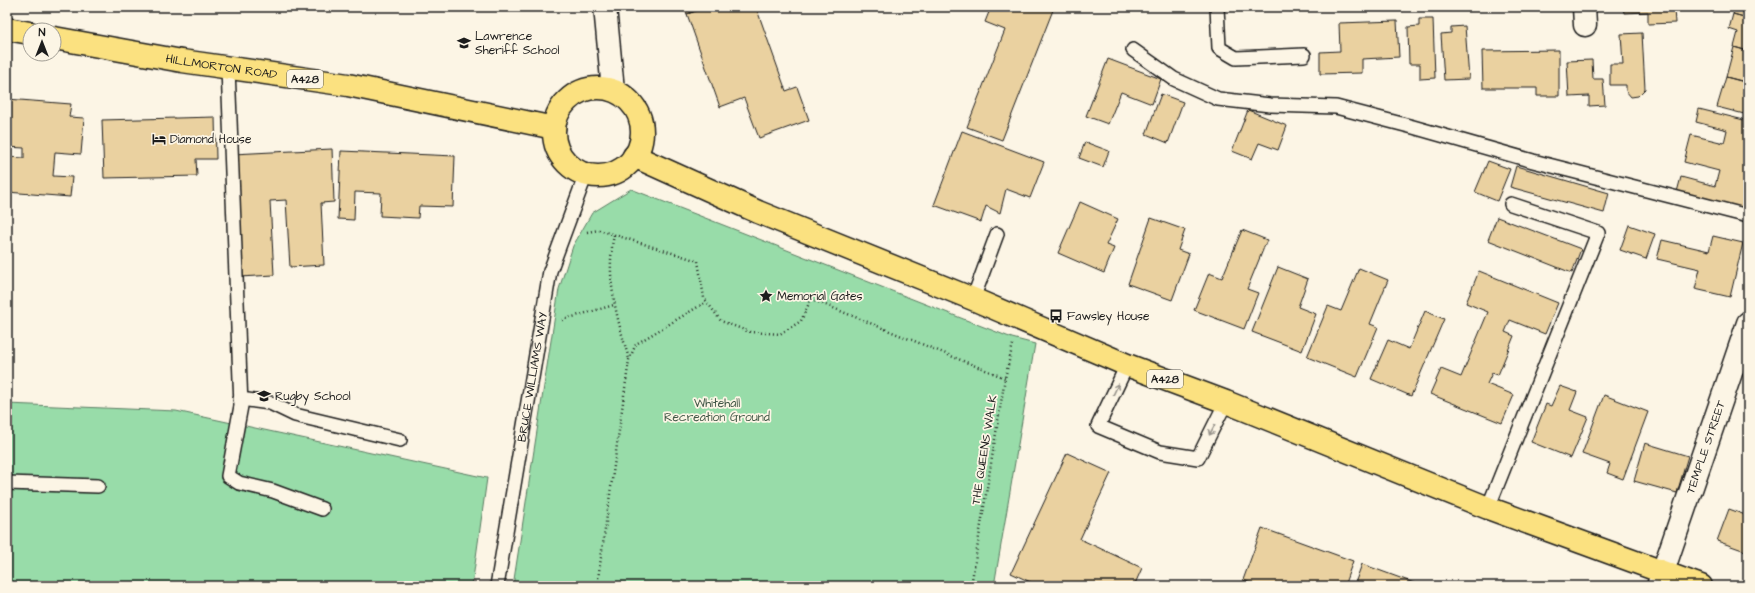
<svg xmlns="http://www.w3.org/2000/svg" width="1755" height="593" font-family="'Architects Daughter',sans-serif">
<rect width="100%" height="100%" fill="#fcf5e5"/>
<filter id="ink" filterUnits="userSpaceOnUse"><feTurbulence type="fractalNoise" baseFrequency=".025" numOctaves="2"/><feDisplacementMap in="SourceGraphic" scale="8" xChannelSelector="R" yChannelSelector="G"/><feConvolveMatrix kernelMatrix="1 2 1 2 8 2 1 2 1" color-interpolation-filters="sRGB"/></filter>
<g filter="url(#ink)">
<!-- green -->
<path fill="#98dca9" stroke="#5a7c62" d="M 631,189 L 1012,338 L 1035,344 L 994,586 L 513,586 L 559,289 L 573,246 L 592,213 Z
M 7,404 L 176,411 L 487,478 L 472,586 L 7,586 Z"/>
<!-- building -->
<path fill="#ead1a0" stroke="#1c1c1c" d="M 682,7 L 707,7 L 687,14 Z
M 707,7 L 756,7 L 786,91 L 797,87 L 809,120 L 759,138 L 744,98 L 720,107 L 687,14 Z
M 991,7 L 1047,7 L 1053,10 L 1002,140 L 967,127 L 1005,30 L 985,22 Z
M 1623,7 L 1661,7 L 1661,10 L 1674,9 L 1675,23 L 1648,24 L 1648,12 L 1624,13 Z
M 1735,7 L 1748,7 L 1748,18 L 1733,14 Z
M 1733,14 L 1748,18 L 1748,51 L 1734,47 L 1738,32 L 1729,29 Z
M 1419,19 L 1433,19 L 1435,78 L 1420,79 L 1420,64 L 1409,64 L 1408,27 L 1419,26 Z
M 1397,21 L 1399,57 L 1362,59 L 1362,73 L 1320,74 L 1320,52 L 1340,51 L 1339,23 Z
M 1465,26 L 1469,79 L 1444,80 L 1441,34 L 1451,33 L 1451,27 Z
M 1642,33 L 1645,89 L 1638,96 L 1631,97 L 1626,91 L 1626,85 L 1610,85 L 1610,64 L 1623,64 L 1621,34 Z
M 1734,47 L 1748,51 L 1748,83 L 1726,77 Z
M 1559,50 L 1559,96 L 1537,96 L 1537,88 L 1483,88 L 1482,51 Z
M 1108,59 L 1161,79 L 1152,104 L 1121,92 L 1108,124 L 1086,116 Z
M 1592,60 L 1593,79 L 1603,79 L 1605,105 L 1589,106 L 1589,96 L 1569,97 L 1567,61 Z
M 1726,77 L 1746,82 L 1743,94 L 1748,96 L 1748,115 L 1717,107 Z
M 1161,94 L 1183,102 L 1168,143 L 1146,134 Z
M 7,99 L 71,104 L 69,117 L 84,118 L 81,154 L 55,152 L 53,176 L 72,177 L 70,197 L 7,192 L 8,157 L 24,158 L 24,148 L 7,147 Z
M 1699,109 L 1748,121 L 1747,209 L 1677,192 L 1681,177 L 1715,186 L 1719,171 L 1684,162 L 1691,135 L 1724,143 L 1727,130 L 1696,122 Z
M 1248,110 L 1287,126 L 1278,150 L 1259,143 L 1252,159 L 1232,151 Z
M 215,117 L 216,159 L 196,159 L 197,176 L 104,178 L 102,120 Z
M 962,131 L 1044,162 L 1030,198 L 1006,189 L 1000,213 L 986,206 L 981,222 L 934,205 Z
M 1085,142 L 1109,151 L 1103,167 L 1079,158 Z
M 332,149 L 334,202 L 321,203 L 324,265 L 290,267 L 286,200 L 270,201 L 274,275 L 240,277 L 233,154 Z
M 341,151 L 455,156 L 453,207 L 419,206 L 418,218 L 380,216 L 381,193 L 355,192 L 354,220 L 338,219 Z
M 1488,161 L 1510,169 L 1497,201 L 1475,192 Z
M 1516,166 L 1609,193 L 1604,213 L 1510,187 Z
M 1080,202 L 1118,219 L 1106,245 L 1114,248 L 1104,273 L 1058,253 Z
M 1497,217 L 1581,249 L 1572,273 L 1488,240 Z
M 1151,218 L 1185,230 L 1178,250 L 1189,254 L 1172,300 L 1128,284 Z
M 1629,225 L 1655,234 L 1646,259 L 1620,250 Z
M 1242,230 L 1267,240 L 1247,289 L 1258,293 L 1244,329 L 1194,310 L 1209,273 L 1222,278 Z
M 1713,236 L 1743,243 L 1730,297 L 1695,289 L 1700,269 L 1657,259 L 1662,240 L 1709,251 Z
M 1278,267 L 1308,279 L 1298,307 L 1316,314 L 1302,351 L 1252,332 Z
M 1359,268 L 1388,280 L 1370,324 L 1378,327 L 1357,377 L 1307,357 L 1328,306 L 1341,311 Z
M 1479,271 L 1558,303 L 1545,334 L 1510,320 L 1505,332 L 1514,336 L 1498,375 L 1492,373 L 1487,384 L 1514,395 L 1502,423 L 1430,394 L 1441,369 L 1461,377 L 1488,312 L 1466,303 Z
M 1425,311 L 1444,319 L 1411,396 L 1371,379 L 1388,340 L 1409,349 Z
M 1560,386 L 1577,392 L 1570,410 L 1588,417 L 1571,458 L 1531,442 L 1546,404 L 1551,406 Z
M 1604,395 L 1648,412 L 1623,479 L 1607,473 L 1610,464 L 1582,454 Z
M 1645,443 L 1688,456 L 1677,493 L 1634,481 Z
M 1067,453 L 1111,473 L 1080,539 L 1142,568 L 1134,586 L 1039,586 L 1011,573 Z
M 1729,509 L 1748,516 L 1748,552 L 1717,541 Z
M 1262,528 L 1353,561 L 1344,586 L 1259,586 L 1243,580 Z
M 1362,564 L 1414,583 L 1413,586 L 1354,586 Z"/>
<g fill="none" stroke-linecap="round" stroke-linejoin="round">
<!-- lane casing -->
<g stroke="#1c1c1c" stroke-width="16">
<g id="lane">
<path d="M 1217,7 L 1219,48 L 1236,58 L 1304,55"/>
<path d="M 1133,50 L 1174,79 L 1218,99 L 1270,105 L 1336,107 L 1413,127 L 1533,161 L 1748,216"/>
<path d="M 228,68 L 241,406 L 228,476 L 239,483 L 273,491 L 322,509"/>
<path d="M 973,299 L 997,234"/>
<path d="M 1127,365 L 1098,426 L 1160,452 L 1198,458 L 1226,402"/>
<path d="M 240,399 L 270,403 L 295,415 L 400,440"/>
<path d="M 7,483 L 98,486"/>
<path d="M 1488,508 L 1598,233 L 1511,204"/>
<path id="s1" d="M 497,586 L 550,271 L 586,174"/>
</g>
</g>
<!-- street casing -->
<g stroke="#1c1c1c" stroke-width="25">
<g id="street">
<path d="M 1584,7 L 1585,25"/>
<path id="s2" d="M 1658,586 L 1748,323"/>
</g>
</g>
<!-- secondary casing -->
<g stroke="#1c1c1c" stroke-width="25">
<path id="secondary" d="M 605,7 L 613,90"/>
</g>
<!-- highway casing -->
<g stroke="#1c1c1c" stroke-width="25">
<g id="highway">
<path d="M 7,29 L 30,33"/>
<path id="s3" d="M 54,38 L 182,61 L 348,85 L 554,128"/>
<circle cx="598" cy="132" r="44"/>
<path d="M 634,156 L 758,212 L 973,299 L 1127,365 L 1226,402 L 1488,508 L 1701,586"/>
</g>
</g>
<!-- path -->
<path stroke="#1c1c1c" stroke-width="2.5" stroke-dasharray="1 3" stroke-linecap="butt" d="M 587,232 L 599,230 L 698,261 L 704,298 L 721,321 L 750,332 L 780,334 L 801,321 L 811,299 L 1005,378
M 614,235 C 605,278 617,318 629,359
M 562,320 L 614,305
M 597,586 L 629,360 L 636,344 L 706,302
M 971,586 L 1005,378 L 1013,344"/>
<!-- lane -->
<use href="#lane" stroke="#fcf5e5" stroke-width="13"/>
<!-- street -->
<use href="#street" stroke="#fcf5e5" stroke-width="22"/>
<!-- secondary -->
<use href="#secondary" stroke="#fcf5e5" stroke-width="22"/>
<!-- highway -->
<use href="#highway" stroke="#fbe180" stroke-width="22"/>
</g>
<!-- one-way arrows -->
<defs><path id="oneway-shaft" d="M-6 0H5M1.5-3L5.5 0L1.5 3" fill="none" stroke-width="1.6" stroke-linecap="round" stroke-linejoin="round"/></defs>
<g stroke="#97938b">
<use href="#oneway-shaft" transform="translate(1116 389) rotate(-65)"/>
<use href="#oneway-shaft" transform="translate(1212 430) rotate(117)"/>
</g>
</g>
<!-- icons -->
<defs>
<g id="school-bare" transform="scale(1.08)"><path d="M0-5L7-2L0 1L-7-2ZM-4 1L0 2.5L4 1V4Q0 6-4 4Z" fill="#1c1c1c" stroke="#fcf5e5" stroke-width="2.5" paint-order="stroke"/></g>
<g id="hotel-bare" transform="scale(1.08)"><path d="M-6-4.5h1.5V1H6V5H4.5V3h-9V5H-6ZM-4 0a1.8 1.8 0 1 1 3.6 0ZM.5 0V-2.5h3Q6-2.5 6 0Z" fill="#1c1c1c" stroke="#fcf5e5" stroke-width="2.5" paint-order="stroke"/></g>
<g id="sight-bare" transform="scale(1.08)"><path d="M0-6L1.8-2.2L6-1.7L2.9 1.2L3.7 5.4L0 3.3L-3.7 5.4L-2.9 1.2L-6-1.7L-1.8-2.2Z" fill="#1c1c1c" stroke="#fcf5e5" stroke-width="2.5" paint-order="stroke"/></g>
<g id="bus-bare" transform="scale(1.08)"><path d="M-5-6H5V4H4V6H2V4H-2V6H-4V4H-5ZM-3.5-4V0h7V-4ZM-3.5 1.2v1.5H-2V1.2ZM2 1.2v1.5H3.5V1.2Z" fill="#1c1c1c" stroke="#fcf5e5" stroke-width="2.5" paint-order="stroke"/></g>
</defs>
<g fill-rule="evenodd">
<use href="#school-bare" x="464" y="43"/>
<use href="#hotel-bare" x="159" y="139"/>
<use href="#sight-bare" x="766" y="296"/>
<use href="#bus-bare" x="1056" y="316"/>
<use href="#school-bare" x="264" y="396"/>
</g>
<g text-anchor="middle" stroke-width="3.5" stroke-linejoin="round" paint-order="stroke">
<!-- shield labels -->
<g fill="#fcf5e5" stroke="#5f5d58" stroke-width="1">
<rect x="287" y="70" width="36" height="18" rx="3"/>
<rect x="1147" y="370" width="36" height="18" rx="3"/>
</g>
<g font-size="11" font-weight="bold" fill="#1c1c1c">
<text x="305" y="83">A428</text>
<text x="1165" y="383">A428</text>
</g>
<!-- poi labels -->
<g font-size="12" fill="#1c1c1c" stroke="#fcf5e5" text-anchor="start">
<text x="475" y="40">Lawrence<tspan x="475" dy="14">Sheriff School</tspan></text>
<text x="170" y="143">Diamond House</text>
<text x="777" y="300">Memorial Gates</text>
<text x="1067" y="320">Fawsley House</text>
<text x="275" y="400">Rugby School</text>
</g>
<!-- street labels -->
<g font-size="12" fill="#1c1c1c" stroke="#fcf5e5">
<text dy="4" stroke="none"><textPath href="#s3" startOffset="170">HILLMORTON ROAD</textPath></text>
<text dy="4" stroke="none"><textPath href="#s1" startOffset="212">BRUCE WILLIAMS WAY</textPath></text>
<text dy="4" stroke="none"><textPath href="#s2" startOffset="147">TEMPLE STREET</textPath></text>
<text transform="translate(984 450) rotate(-81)" y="4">THE QUEENS WALK</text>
</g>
<!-- park labels -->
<g font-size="12" fill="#415646" stroke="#fcf5e5">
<text x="717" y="407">Whitehall<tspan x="717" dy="14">Recreation Ground</tspan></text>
</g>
</g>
<!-- margin -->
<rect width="1755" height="593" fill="none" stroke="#fcf5e5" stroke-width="24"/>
<rect x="12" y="12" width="1731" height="569" fill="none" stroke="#1c1c1c" stroke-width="1.5" filter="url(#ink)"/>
<!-- north arrow -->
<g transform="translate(42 42)"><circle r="19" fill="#fcf5e5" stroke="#a29e95"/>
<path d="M0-3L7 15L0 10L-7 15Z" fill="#1c1c1c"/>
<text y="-6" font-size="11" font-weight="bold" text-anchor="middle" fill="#1c1c1c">N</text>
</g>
</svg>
